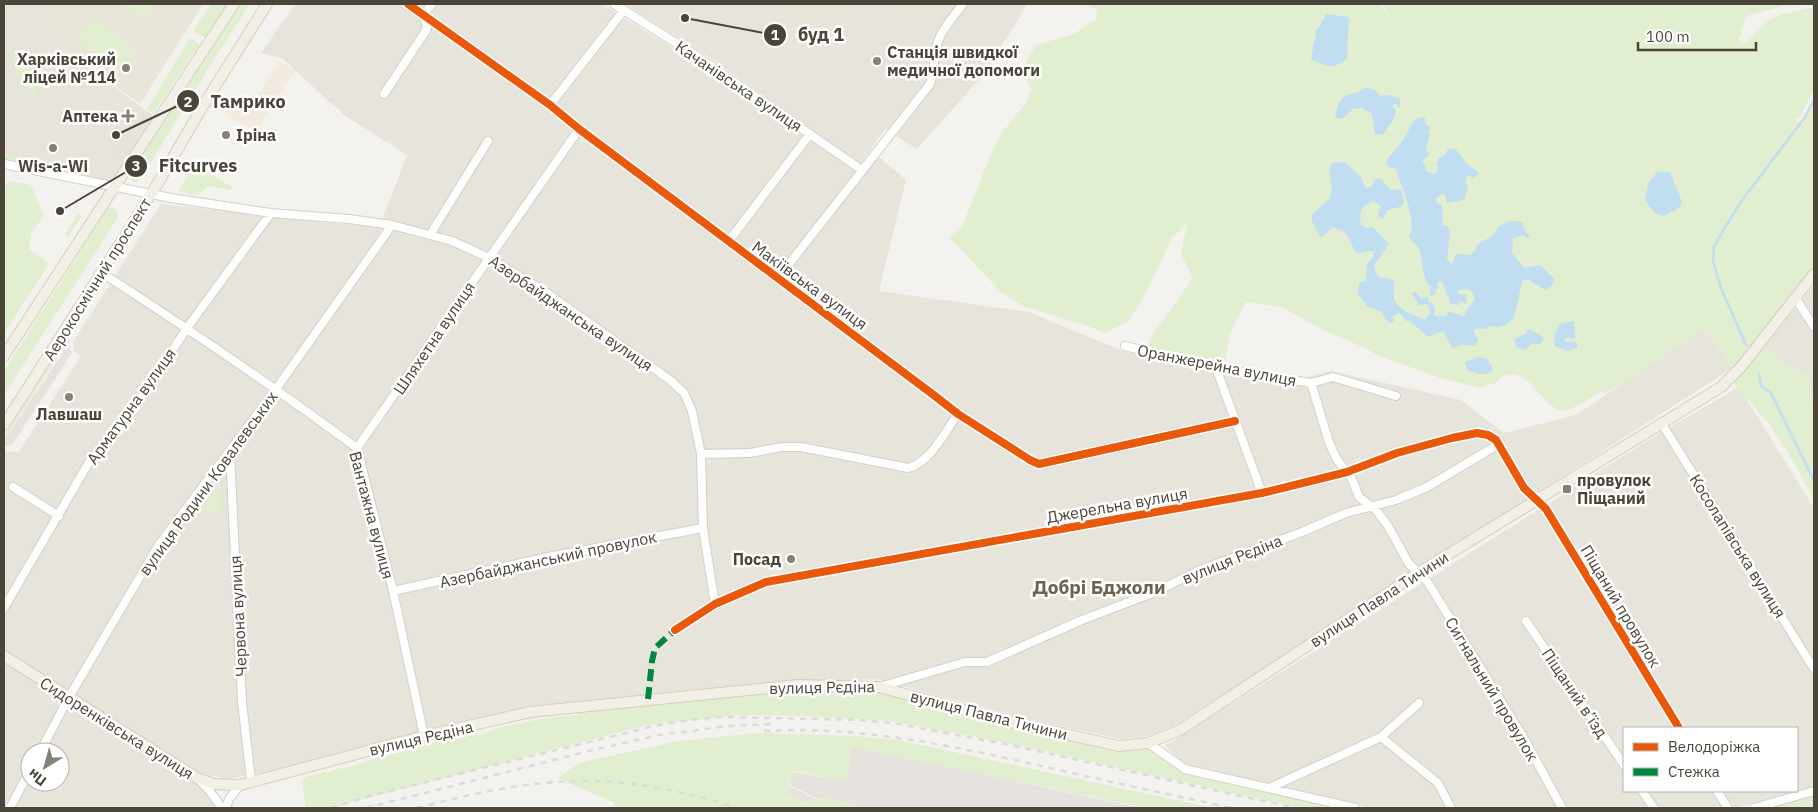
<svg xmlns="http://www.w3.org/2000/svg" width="1818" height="812" font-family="'IBM Plex Sans',sans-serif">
<rect width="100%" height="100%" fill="#f4f2ee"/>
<!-- residential -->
<path fill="#e7e4dc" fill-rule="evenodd" d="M 4,4 L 63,4 L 32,26 L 155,117 L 120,174 L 108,180 L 86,178 L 4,161 Z
M 295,4 L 602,4 L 712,73 L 861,175 L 879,157 L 906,180 L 879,291 L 1029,312 L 1120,350 L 1306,377 L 1331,371 L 1461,400 L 1504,433 L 1576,415 L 1704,329 L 1734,367 L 1177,724 L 1153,735 L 1121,739 L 1022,718 L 876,679 L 671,691 L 228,779 L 199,773 L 4,651 L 4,451 L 19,452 L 81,356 L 73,350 L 73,342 L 161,204 L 379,228 L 407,155 L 344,115 L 283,59 L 261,53 Z
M 624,4 L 1028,4 L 982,76 L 917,149 L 885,129 L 861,164 L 709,57 Z
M 1814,285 L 1814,454 L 1759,353 Z
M 1739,387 L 1814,508 L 1814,787 L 1735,808 L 1371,808 L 1187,766 L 1165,746 L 1658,434 ZM 1624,728 L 1797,728 L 1797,791 L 1624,791 Z
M 4,662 L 195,782 L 209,796 L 217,808 L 4,808 ZM 30,752 L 60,752 L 60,782 L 30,782 Z"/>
<!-- commercial -->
<path fill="#f3ebdf" d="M 279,61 L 295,71 L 256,132 L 222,111 L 230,98 L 248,110 Z"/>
<!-- industrial -->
<path fill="#e6e2de" d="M 852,747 L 925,762 L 1141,808 L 831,808 L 818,799 L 790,785 L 791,772 L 846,781 Z
M 789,786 L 817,800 L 828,808 L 785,808 Z"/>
<!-- education -->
<path fill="#eae5da" d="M 63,4 L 203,4 L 140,104 L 32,26 Z
M 787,4 L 859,4 L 813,63 L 768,29 Z
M 888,4 L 944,4 L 925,31 Z"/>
<!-- green -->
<path fill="#e1eecf" d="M 122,4 L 151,4 L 154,7 L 142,21 Z
M 211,4 L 227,4 L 205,38 L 193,31 Z
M 241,4 L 250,4 L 211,64 L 141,179 L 137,182 L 133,182 L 129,177 L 132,172 Z
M 1083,4 L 1380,4 L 1393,21 L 1382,4 L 1814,4 L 1784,6 L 1746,16 L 1739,40 L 1744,44 C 1754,37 1761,26 1771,19 C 1781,13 1802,10 1814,7 L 1814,90 L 1799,118 L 1792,120 L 1801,122 L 1814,100 L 1814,273 L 1760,348 L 1764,348 L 1786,364 L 1810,374 L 1813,419 L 1814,420 L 1814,501 L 1795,464 L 1769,424 L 1730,379 L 1735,373 L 1704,329 L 1621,385 L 1603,394 L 1603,391 L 1571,409 L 1560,411 L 1549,404 L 1529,382 L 1516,374 L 1503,376 L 1494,384 L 1488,384 L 1481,388 L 1443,379 L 1377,355 L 1365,348 L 1323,330 L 1282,307 L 1246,302 L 1231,331 L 1224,365 L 1146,351 L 1153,334 L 1193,278 L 1181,254 L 1187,224 L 1172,238 L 1140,304 L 1128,321 L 1105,333 L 1088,326 L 1023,306 L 1002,293 L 949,237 L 962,227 L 987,164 L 1001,134 L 1027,101 L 1032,89 L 1023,76 L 1026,61 L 1036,45 L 1074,34 L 1093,21 L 1096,21 L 1097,10 Z
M 95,17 L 136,52 L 118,73 L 77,38 Z
M 190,38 L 200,44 L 153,114 L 147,109 Z
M 12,55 L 46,79 L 34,97 L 18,77 Z
M 4,153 L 30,159 L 29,165 L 4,158 Z
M 42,160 L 88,170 L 86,177 L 41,169 Z
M 194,165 L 232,187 L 231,190 L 208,186 L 198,195 L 178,192 Z
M 8,181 L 31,185 L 44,216 L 31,233 L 29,249 L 49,264 L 5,332 L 4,188 Z
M 108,208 L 115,208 L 119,216 L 4,395 L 4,371 Z
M 78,214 L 82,216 L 68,237 L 65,234 Z
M 60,349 L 61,352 L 6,437 L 4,437 Z
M 221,482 L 222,515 L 201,509 Z
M 878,689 L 1119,746 L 1148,743 L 1185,769 L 1358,808 L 1302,808 L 1001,742 L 891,721 L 800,716 L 741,715 L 647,725 L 330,808 L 306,808 L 302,780 L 306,778 L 306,777 L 325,772 L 325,773 L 333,771 L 333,770 L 360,764 L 379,757 L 381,759 L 385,758 L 386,756 L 438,741 C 452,743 464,735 477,733 L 478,735 L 489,732 L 490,730 C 519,723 548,716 578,715 L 578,713 L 598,710 L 762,693 L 814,690 Z
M 757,733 L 854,736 L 898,740 L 1213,808 L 1146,808 L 852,747 L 846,781 L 792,771 L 788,794 L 804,802 L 832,797 L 852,805 L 853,808 L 616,808 L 614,803 L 558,778 L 579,763 L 678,741 Z
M 1814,794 L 1814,808 L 1754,808 Z"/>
<!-- parking -->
<path fill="#e6e3df" d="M 144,111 L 151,116 L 123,159 L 115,153 Z
M 68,338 L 72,353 L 12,445 L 4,446 L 4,438 L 6,438 L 63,352 L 61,347 Z"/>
<!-- water -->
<path fill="#c0ddf1" d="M 1326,14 L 1349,17 L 1347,58 C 1334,71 1326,65 1311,60 L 1316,32 Z
M 1366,87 L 1375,90 L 1380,96 L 1389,95 L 1400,99 L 1400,107 L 1399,108 L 1396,104 L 1393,105 L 1393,107 L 1396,110 L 1395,117 L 1383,135 L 1375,134 L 1372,114 L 1362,108 L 1353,109 L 1343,118 L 1338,119 L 1335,116 C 1342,86 1350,100 1366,87 Z
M 1421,117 L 1425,118 L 1426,125 L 1429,126 L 1430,129 L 1428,132 L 1430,134 L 1426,149 L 1429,155 L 1422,161 L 1426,166 L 1426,171 L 1434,174 L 1436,173 L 1438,167 L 1436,164 L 1439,158 L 1445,155 L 1448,149 L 1455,148 L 1466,163 L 1479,173 L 1473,179 L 1471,176 L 1468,175 C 1464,181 1466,183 1468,188 L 1464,200 L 1447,203 L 1445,195 L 1442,194 L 1436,199 L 1437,203 L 1442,205 L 1443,225 L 1447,226 L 1450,231 L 1447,260 L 1452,264 L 1456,254 L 1471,255 C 1474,252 1476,247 1479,244 C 1487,237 1493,240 1498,227 C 1505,222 1515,218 1523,223 L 1523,228 L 1530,237 L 1527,238 L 1523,235 L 1513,238 L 1512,253 L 1524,268 L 1540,265 L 1555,279 L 1552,285 L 1545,290 L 1529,280 L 1523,280 C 1515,299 1521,333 1489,326 L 1486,329 L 1475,329 L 1474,332 L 1478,340 L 1475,345 L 1460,345 L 1453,349 L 1443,331 L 1428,337 L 1411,322 L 1404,320 L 1402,315 L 1399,313 L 1393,316 L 1394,321 L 1390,323 L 1387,321 L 1382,312 L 1367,306 L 1358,294 L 1359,283 L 1366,281 L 1367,264 L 1373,257 L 1374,251 L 1369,251 L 1356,253 L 1346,233 L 1333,227 L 1323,236 L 1320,237 L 1312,221 L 1312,214 C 1317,209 1323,205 1328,200 C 1337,189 1326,177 1331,164 L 1336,162 L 1346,163 L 1361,177 L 1366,188 L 1372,186 L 1376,179 L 1379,178 L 1386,184 L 1391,190 L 1401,189 L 1404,203 L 1400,207 L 1387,210 L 1383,219 L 1378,215 L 1381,206 L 1373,201 C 1360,208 1359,210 1361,225 L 1366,228 L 1373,227 L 1389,244 L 1374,266 C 1378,282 1381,276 1393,280 C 1395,286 1393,291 1394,297 C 1395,310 1415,315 1425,320 L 1430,313 L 1429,307 L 1427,304 L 1419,305 L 1412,293 L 1414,291 L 1421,298 L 1428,297 L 1428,301 L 1435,306 L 1435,311 L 1433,316 L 1446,316 L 1449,312 L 1464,316 L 1468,308 L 1475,299 L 1473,293 L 1468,289 L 1459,290 L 1457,292 L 1459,295 L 1465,294 L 1467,300 L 1466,304 L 1460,301 L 1459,305 L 1451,304 L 1442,281 L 1438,282 L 1437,285 L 1439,287 L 1435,291 L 1436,294 L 1431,296 L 1430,295 L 1431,286 L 1428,285 C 1422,273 1423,262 1419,249 C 1417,244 1411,241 1409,236 C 1418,221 1401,184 1395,168 L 1389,167 L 1387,165 L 1387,159 L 1402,142 L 1414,120 Z
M 1657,172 L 1670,172 L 1682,202 L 1679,208 L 1664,216 L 1655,213 L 1645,200 L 1648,184 Z
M 1574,321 L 1575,337 L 1574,339 L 1567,337 L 1564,339 L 1566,342 L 1577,342 L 1577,348 L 1568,351 L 1554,346 L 1555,333 L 1561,323 Z
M 1528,329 L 1532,330 L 1544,338 L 1539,345 L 1533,343 L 1525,350 L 1516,347 L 1515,342 L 1516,338 L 1526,334 Z
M 1478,357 L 1487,359 L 1492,366 L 1492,371 C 1484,377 1476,373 1467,370 L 1465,362 Z"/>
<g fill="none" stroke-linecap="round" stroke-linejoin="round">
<!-- stream -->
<path stroke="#c0ddf1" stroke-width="2.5" d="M 1746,345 L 1721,288 L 1713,261 L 1714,246 L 1740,203 L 1805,117 L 1814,100
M 1759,374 L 1761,386 L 1771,393 L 1814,481"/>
<!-- minor casing -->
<g stroke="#d2d0cb" stroke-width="10">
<path id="minor" d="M 408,4 L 550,105 L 579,129 L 935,396 L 958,414 L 1030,460 L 1039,464 L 1235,421
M 614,4 L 695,55 L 862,170
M 384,94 L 427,29 L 424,14 L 432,4
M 550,105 L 624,10
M 4,164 L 171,198 L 271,213 L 349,219 L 392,225 L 452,241 L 489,258 L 544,291 L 670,380 L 684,393 L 692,411 L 701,454 L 703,528 L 715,604
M 430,235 L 488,141
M 728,242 L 810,134
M 102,273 C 189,329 274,387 357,448 L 393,591 L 424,736
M 778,278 L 930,84 C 935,72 933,61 936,49 C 939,32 953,17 963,4
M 1796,299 L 1814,327
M 1125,346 L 1216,368 L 1311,383 L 1333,377 L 1396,396
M 1216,368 L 1262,493
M 1311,383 L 1329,442 L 1336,458 L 1352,479 L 1359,497 L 1376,510 L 1388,526 L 1409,564 L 1427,581 L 1525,740 L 1562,808
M 1662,424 L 1814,669
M 357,448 L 579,129
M 230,452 L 242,702 L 251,780
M 701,454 L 750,453 L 782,447 L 801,447 L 908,468 C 931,462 944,433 958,414
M 13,487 L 59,516
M 393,591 L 548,557 L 703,528
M 4,608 L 89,462 L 141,398 L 187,328 L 271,213
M 1526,621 L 1624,765
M 675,630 L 715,604 L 766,582 L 1262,493 L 1347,472 L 1397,453 L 1452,438 L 1477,433 L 1488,435 L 1496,440 L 1524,488 L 1546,509 L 1679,728
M 879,687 L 965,662 L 987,662 L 1082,620 L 1155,592 L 1200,570 L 1302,532 L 1346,513 L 1396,500 L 1427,487 L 1499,444
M 1381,737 L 1438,783 L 1451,808
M 1148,743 L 1185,769 L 1355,808
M 40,752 L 69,697 L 158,546 L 276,389 L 392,225
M 198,779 L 209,790 L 222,808
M 1269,788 L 1381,737 L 1419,703
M 1642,791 L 1654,808
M 1717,791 L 1728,808
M 10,808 L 30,770
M 226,808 L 229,799 L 240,785
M 1754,808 L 1814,791"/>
</g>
<!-- major casing -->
<g stroke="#d6cebb" stroke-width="12">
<path id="major" d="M 4,356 L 234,4
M 4,425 L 121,242 L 161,178 L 204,104 L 267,4
M 4,656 L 197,778 L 214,784 L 240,785 L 424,736 L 530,712 L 798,685 L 879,687 L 1006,721 L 1119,746 L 1148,743 L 1180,730 L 1418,573 L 1721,387 L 1741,367 L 1814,274"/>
</g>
<!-- minor -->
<use href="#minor" stroke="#fdfdfc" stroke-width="8"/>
<!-- major -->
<use href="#major" stroke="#f2efe6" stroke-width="10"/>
<!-- rail -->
<path stroke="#dbdbda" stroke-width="2.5" stroke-dasharray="6 6" stroke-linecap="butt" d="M 764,731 C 858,725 959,747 1050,768 C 1111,782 1171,795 1232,808
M 331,808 L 369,796 L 654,726 L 690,720 L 723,717 L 860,720 L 893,723 L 1010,745 L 1295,808
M 366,808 L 589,751 L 659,735 L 729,726 L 775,724
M 417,808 C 463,796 509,785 556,782 C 616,777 680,789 737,808"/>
<!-- quiet -->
<path stroke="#00873e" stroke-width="6" stroke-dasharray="12 6" stroke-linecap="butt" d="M 648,699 L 652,661 L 655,648 L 675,630"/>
<!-- cycleway casing -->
<g stroke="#fff" stroke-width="11">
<path id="cycleway" d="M 408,4 L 550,105 L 579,129 L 935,396 L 958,414 L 1030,460 L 1039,464 L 1235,421
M 675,630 L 715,604 L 766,582 L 1262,493 L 1347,472 L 1397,453 L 1452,438 L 1477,433 L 1488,435 L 1496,440 L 1524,488 L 1546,509 L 1679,728"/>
</g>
<!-- cycleway -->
<use href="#cycleway" stroke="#e8590c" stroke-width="8"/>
</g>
<!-- markers -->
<g fill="#868178" stroke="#fff" stroke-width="2">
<circle cx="877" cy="61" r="5"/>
<circle cx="126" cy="68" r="5"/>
<path d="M125.5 108.5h5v5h5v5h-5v5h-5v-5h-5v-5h5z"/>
<circle cx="226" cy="135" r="5"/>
<circle cx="53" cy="148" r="5"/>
<circle cx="69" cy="397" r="5"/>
<rect x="1562" y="484" width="10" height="10" rx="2.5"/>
<circle cx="791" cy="559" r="5"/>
</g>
<g text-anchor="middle" stroke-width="5" stroke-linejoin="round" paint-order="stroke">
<!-- poi labels -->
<g font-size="16" font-weight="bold" fill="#4b4439" stroke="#fff" text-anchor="start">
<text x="887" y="58">Станція швидкої<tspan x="887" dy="18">медичної допомоги</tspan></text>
<text x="116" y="65" text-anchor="end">Харківський<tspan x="116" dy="18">ліцей №114</tspan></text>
<text x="118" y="122" text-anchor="end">Аптека</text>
<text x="236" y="141">Іріна</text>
<text x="53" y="172" text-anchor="middle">Wis-a-Wi</text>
<text x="69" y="420" text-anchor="middle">Лавшаш</text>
<text x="1577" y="486">провулок<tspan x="1577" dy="18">Піщаний</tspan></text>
<text x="781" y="565" text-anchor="end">Посад</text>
</g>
<!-- street labels -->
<g font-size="16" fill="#4b4439" stroke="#fff">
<text transform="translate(739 86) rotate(34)" y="6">Качанівська вулиця</text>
<text transform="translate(97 279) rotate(-58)" y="6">Аерокосмічний проспект</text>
<text transform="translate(810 285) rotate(36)" y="6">Макіївська вулиця</text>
<text transform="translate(571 313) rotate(34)" y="6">Азербайджанська вулиця</text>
<text transform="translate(434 338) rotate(-56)" y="6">Шляхетна вулиця</text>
<text transform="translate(1217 365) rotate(11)" y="6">Оранжерейна вулиця</text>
<text transform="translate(131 406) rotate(-54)" y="6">Арматурна вулиця</text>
<text transform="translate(208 483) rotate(-54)" y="6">вулиця Родини Ковалевських</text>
<text transform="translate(1117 505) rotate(-10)" y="6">Джерельна вулиця</text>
<text transform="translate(372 515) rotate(75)" y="6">Вантажна вулиця</text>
<text transform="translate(1738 546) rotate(58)" y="6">Косолапівська вулиця</text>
<text transform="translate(548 559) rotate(-12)" y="6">Азербайджанський провулок</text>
<text transform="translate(1232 559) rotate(-22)" y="6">вулиця Рєдіна</text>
<text transform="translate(1379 599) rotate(-33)" y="6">вулиця Павла Тичини</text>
<text transform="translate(1621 606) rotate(59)" y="6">Піщаний провулок</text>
<text transform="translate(238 616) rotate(-93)" y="6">Червона вулиця</text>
<text transform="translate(822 687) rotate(-1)" y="6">вулиця Рєдіна</text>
<text transform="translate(1492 689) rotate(59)" y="6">Сигнальний провулок</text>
<text transform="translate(1575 693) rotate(56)" y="6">Піщаний в’їзд</text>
<text transform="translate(989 715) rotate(14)" y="6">вулиця Павла Тичини</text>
<text transform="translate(117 728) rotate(32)" y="6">Сидоренківська вулиця</text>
<text transform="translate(421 738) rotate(-13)" y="6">вулиця Рєдіна</text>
</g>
<!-- quarter labels -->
<g font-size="19" font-weight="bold" fill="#6e6250" stroke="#fff">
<text x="1099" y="594">Добрі Бджоли</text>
</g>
</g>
<!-- callouts -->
<path fill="none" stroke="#4b4439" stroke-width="2" d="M685 18L775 35M116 135L188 101M60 211L136 166"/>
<g fill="#4b4439" stroke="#fff" stroke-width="2">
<circle cx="685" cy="18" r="5"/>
<circle cx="116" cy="135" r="5"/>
<circle cx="60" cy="211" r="5"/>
<circle cx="775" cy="35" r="12"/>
<circle cx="188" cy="101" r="12"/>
<circle cx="136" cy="166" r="12"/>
</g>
<g font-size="15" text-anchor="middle" font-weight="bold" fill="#fff">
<text x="775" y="40">1</text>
<text x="188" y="107">2</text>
<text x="136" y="171">3</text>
</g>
<g font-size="18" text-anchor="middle" font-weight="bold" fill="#4b4439" stroke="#fff" stroke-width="5" stroke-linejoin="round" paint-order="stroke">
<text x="821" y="41">буд 1</text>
<text x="248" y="108">Тамрико</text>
<text x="198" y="172">Fitcurves</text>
</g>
<!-- border -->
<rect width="1818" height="812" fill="none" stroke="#4b4439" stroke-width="10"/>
<!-- legend -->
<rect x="1623" y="727" width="175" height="65" fill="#ffffff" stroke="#b7b4b0"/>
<rect x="1633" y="743" width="25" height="8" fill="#e8590c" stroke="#b7b4b0"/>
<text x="1668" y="752" font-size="15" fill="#4b4439">Велодоріжка</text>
<rect x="1633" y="768" width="25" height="8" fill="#00873e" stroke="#b7b4b0"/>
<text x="1668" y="777" font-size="15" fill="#4b4439">Стежка</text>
<!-- north arrow -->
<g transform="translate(45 767) rotate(217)"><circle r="24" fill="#ffffff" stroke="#b7b4b0"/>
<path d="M0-4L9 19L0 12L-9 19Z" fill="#868178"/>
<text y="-8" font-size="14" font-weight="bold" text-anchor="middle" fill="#4b4439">Пн</text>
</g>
<!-- scale -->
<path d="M1638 42v8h118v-8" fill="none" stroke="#4b4439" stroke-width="2.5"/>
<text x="1646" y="42" font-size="15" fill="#4b4439" stroke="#ffffff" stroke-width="4" paint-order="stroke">100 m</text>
</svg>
